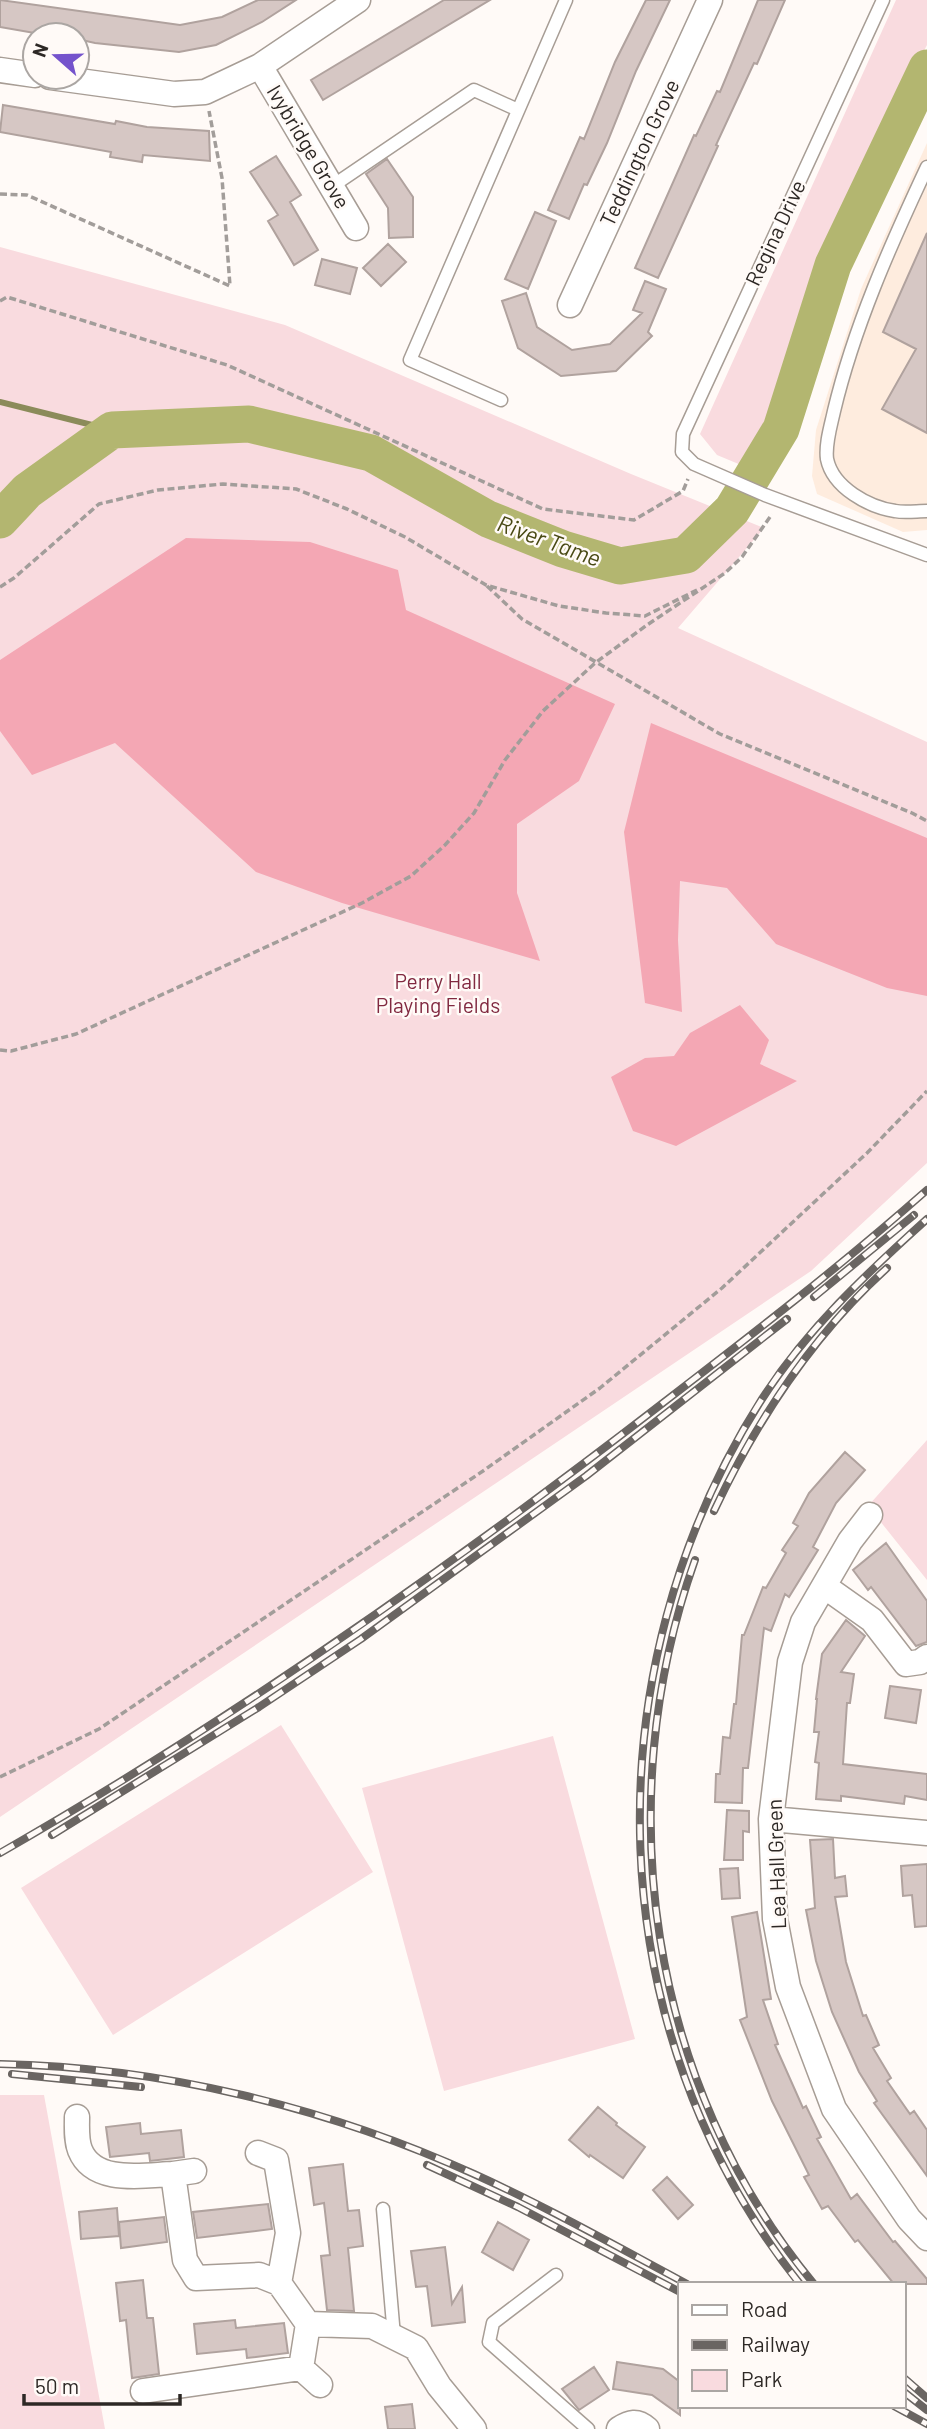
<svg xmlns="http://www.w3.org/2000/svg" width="927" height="2429" font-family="Barlow,sans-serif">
<rect width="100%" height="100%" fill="#fffaf7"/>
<!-- built -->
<path fill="#feecde" d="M 927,143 L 927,530 L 903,532 L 817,494 L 812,476 L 816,430 L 861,289 Z"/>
<!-- green -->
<path fill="#f9dbdf" d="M 896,0 L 927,0 L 927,45 L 852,188 L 792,340 L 770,414 L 741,465 L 717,455 L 700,434 Z
M 0,247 L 285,325 L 631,474 L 764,528 L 678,628 L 927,742 L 927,1163 L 811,1271 L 0,1817 Z
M 927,1440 L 927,1580 L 868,1506 Z
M 281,1725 L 373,1872 L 113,2035 L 21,1888 Z
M 553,1736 L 635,2039 L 444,2091 L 362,1788 Z
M 0,2095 L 44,2095 L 105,2429 L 0,2429 Z"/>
<!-- forest -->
<path fill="#f4a7b4" d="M 186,538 L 310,542 L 398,570 L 406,610 L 615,704 L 579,781 L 517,824 L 517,893 L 540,961 L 342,903 L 256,872 L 115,743 L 32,775 L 0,731 L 0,660 Z
M 651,723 L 927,838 L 927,996 L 887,988 L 776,944 L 727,888 L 680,881 L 678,940 L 682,1012 L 645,1003 L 624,832 Z
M 740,1005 L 769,1040 L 760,1064 L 797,1081 L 676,1146 L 633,1131 L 611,1077 L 645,1058 L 674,1056 L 690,1033 Z"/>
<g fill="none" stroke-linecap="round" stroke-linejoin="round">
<!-- stream -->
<path stroke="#8b8b5a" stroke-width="6" d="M 0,402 L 112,430"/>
<!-- river -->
<path stroke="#b3b670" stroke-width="37" d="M 0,520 L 27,491 L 112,430 L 249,424 L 371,453 L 488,519 L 563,549 L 620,566 L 686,555 L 732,510 L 781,429 L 833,265 L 927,68"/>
</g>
<!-- building -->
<path fill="#d6c7c4" stroke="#b0a29e" stroke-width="2" d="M 0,0 L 180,25 L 222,17 L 258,0 L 296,0 L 262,22 L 216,45 L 179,52 L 95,43 L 77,39 L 77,35 L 46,35 L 0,27 Z
M 444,0 L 490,0 L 323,100 L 311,80 Z
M 646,0 L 670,0 L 636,71 L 607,143 L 587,185 L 584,184 L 569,219 L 548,210 L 580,137 L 584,139 L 615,62 Z
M 758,0 L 785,0 L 757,64 L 754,63 L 716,145 L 718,146 L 658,278 L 635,268 L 694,135 L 696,136 L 717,91 L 720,92 Z
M 3,105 L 115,124 L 116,121 L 147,127 L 209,131 L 210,161 L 143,155 L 142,162 L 110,157 L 111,152 L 0,132 Z
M 276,156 L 301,195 L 290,202 L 318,250 L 294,265 L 268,221 L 278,215 L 250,172 Z
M 387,159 L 413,197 L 413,237 L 389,238 L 388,208 L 366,174 Z
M 535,212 L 556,221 L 528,289 L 505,279 Z
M 927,233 L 927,433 L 882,409 L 916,349 L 883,332 Z
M 388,244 L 406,262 L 381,286 L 363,268 Z
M 322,259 L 357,268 L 350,294 L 315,285 Z
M 645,281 L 666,289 L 648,332 L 652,336 L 616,371 L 561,376 L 518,348 L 502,301 L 526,293 L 537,327 L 572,350 L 610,344 L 642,313 L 633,310 Z
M 845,1452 L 865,1470 L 836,1503 L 813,1547 L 818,1550 L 789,1597 L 785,1594 L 771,1631 L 764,1628 L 748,1768 L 743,1768 L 742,1803 L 715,1802 L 716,1774 L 720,1774 L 723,1737 L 730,1738 L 734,1704 L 736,1704 L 742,1635 L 744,1635 L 763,1587 L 766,1588 L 786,1553 L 782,1550 L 798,1526 L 793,1523 L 809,1493 Z
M 886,1543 L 927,1601 L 927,1642 L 916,1646 L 871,1587 L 868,1590 L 853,1570 Z
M 846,1620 L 865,1636 L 841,1672 L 854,1674 L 850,1703 L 847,1703 L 843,1764 L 927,1774 L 927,1800 L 905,1796 L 904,1804 L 841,1796 L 841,1801 L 816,1799 L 819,1763 L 815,1762 L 819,1732 L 814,1732 L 817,1699 L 816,1699 L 822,1654 Z
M 890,1686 L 921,1690 L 916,1723 L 885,1718 Z
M 727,1810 L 749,1811 L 749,1832 L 743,1831 L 743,1860 L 724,1860 Z
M 833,1839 L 835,1878 L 845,1876 L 847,1896 L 835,1897 L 846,1962 L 863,2016 L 866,2015 L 879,2045 L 873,2048 L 891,2078 L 887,2081 L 910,2114 L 914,2111 L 927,2130 L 927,2176 L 874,2103 L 877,2101 L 859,2072 L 832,2012 L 816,1961 L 806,1910 L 815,1908 L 810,1840 Z
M 927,1864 L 927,1926 L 915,1927 L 912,1895 L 903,1896 L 901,1866 Z
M 738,1868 L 740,1898 L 722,1899 L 720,1869 Z
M 757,1912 L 771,1999 L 763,2000 L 778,2044 L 775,2045 L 803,2108 L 806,2106 L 821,2137 L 817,2139 L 851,2199 L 857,2194 L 893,2242 L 895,2241 L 927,2279 L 927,2284 L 894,2284 L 858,2240 L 855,2242 L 828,2206 L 822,2209 L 804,2177 L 809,2175 L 772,2101 L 740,2020 L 747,2017 L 732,1917 Z
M 598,2107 L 617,2123 L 616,2125 L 645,2147 L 623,2178 L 590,2155 L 589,2157 L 569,2140 Z
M 140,2123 L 141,2134 L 181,2130 L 184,2157 L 150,2161 L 149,2153 L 110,2157 L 106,2127 Z
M 343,2164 L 348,2211 L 359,2210 L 363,2246 L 348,2248 L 354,2311 L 327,2310 L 321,2256 L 330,2255 L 324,2203 L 314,2205 L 309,2168 Z
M 667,2177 L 693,2205 L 678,2219 L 653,2190 Z
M 268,2204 L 272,2229 L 197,2238 L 193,2212 Z
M 117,2208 L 119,2236 L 81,2239 L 79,2212 Z
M 164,2217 L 167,2242 L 121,2248 L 119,2222 Z
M 498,2222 L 529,2240 L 513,2270 L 482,2252 Z
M 445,2247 L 452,2304 L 462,2287 L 465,2322 L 432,2326 L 427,2286 L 416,2287 L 411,2251 Z
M 143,2280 L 147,2318 L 153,2318 L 159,2374 L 132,2378 L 126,2320 L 120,2321 L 116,2283 Z
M 235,2320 L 236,2328 L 284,2323 L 288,2353 L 247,2358 L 246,2349 L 197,2354 L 194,2324 Z
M 617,2362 L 663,2369 L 680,2382 L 680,2415 L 652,2395 L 613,2389 Z
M 594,2367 L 609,2390 L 579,2410 L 562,2389 Z
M 412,2404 L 415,2429 L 388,2429 L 385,2407 Z"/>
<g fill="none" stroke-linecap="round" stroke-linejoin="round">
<!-- lane casing -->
<g stroke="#a79d95" stroke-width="15">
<path id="lane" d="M 883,0 L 683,434 L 682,452 L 694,464 L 765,495 L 927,555
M 927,167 C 890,246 854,327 834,411 C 831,425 825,444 827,459 C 833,488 869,507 895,511 C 905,513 917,511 927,511
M 331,187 L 474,90 L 518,110
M 501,400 L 410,360 L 566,0
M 383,2209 L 394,2336
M 556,2275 L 493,2323 L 489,2342 L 588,2429"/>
</g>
<!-- street casing -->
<g stroke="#a79d95" stroke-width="27">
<path id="street" d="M 260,66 L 356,228
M 0,70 L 35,75
M 50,77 L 174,94 L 205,92 L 260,66 L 358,0
M 570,305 L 710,0
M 870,1515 L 850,1541 L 803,1622 L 790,1662 L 771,1819 L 775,1919 L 788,1987 L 834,2109 L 909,2219 L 927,2238
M 824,1586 L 872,1620 L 906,1664 L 920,1662 L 927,1657
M 771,1819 L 927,1833
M 77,2117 C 77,2128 76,2140 80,2150 C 94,2185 144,2175 173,2174 L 185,2260 L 196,2278 L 259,2275 L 279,2283
M 258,2153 L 276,2160 L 288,2233 L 279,2283 L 308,2324 L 372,2326 L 416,2348 L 439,2386 L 474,2429
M 173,2174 L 194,2171
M 308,2324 L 301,2368 L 320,2385
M 143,2391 L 301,2368
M 619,2429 C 630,2422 637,2420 647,2429"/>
</g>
<!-- path -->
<path stroke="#a29d9a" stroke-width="3.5" stroke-dasharray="7 3.5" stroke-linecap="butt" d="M 0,194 L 27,195 L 230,286 L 222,178 L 209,111
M 0,301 L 7,297 L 227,365 L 543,509 L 634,520 L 683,491 L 688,479
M 487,586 L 522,619 L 720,734 L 912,813 L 927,821
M 0,587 L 14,578 L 99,504 L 158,490 L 223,484 L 296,489 L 347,509 L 405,537 L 486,585 L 559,606 L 606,613 L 645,616 L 697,590
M 0,1050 L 11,1051 L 76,1034 L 362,903 L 411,876 L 445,845 L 474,813 L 505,760 L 543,711 L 595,663 L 647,625 L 725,573 L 742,557 L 772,514
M 0,1777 L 99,1729 L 483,1471 L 600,1388 L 722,1288 L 867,1153 L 927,1091"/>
<!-- lane -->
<use href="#lane" stroke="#fff" stroke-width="12"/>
<!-- street -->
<use href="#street" stroke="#fff" stroke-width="24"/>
<!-- rail casing -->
<g stroke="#6a6562" stroke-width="8">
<path id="rail" d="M 814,1297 L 914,1215
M 714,1511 C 757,1420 812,1336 887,1268
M 695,1560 C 609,1802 648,2084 814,2284
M 52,1835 L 259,1707 L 361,1639 L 586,1476 L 787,1319
M 0,1853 C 231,1721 449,1568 659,1406 C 750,1336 841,1266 927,1190
M 0,2064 C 162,2067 326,2107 474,2174 C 547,2207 616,2246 687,2284
M 12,2074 L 141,2087
M 427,2165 L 518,2207 L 680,2292
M 800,2284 C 598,2031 589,1670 762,1399 C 807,1329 866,1274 927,1219
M 904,2378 L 927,2398
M 904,2392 L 927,2410
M 894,2406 L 927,2424"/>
</g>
<!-- rail -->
<use href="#rail" stroke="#fffaf7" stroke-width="5" stroke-dasharray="16" stroke-linecap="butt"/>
</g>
<g text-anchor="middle" stroke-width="5" stroke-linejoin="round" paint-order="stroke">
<!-- street labels -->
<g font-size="21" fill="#2d2825" stroke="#fffaf7">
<text transform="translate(308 147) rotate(59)" y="7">Ivybridge Grove</text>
<text transform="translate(640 153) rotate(-65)" y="7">Teddington Grove</text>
<text transform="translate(776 233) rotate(-65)" y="7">Regina Drive</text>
<text transform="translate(777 1864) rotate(-92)" y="7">Lea Hall Green</text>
</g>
<!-- park labels -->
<g font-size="21" fill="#812940" stroke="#fffaf7">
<text x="438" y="989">Perry Hall<tspan x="438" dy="24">Playing Fields</tspan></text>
</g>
<!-- water labels -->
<g font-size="23" font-style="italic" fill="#494914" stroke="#fffaf7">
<text transform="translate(549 541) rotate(20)" y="8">River Tame</text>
</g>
</g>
<!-- legend -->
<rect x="678" y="2282" width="228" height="126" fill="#fffaf7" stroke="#aba6a3" stroke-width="2"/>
<rect x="692" y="2305" width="35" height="10" fill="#ffffff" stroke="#aba6a3" stroke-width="2"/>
<text x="741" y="2317" font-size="21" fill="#2d2825">Road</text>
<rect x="692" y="2340" width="35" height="10" fill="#6a6562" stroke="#aba6a3" stroke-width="2"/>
<text x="741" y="2352" font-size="21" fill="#2d2825">Railway</text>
<rect x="692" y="2370" width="35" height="21" fill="#f9dbdf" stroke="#aba6a3" stroke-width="2"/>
<text x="741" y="2387" font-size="21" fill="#2d2825">Park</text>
<!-- north arrow -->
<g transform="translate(56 56) rotate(290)"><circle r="33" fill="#fffaf7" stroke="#aba6a3" stroke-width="2"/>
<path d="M0-5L12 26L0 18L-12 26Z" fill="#7453cc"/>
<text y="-10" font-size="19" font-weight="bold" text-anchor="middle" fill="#2d2825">N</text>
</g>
<!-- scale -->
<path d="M24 2394v10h156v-10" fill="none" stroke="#2d2825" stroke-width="3.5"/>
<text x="35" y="2394" font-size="21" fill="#2d2825" stroke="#fffaf7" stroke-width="5" paint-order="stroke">50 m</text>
</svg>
